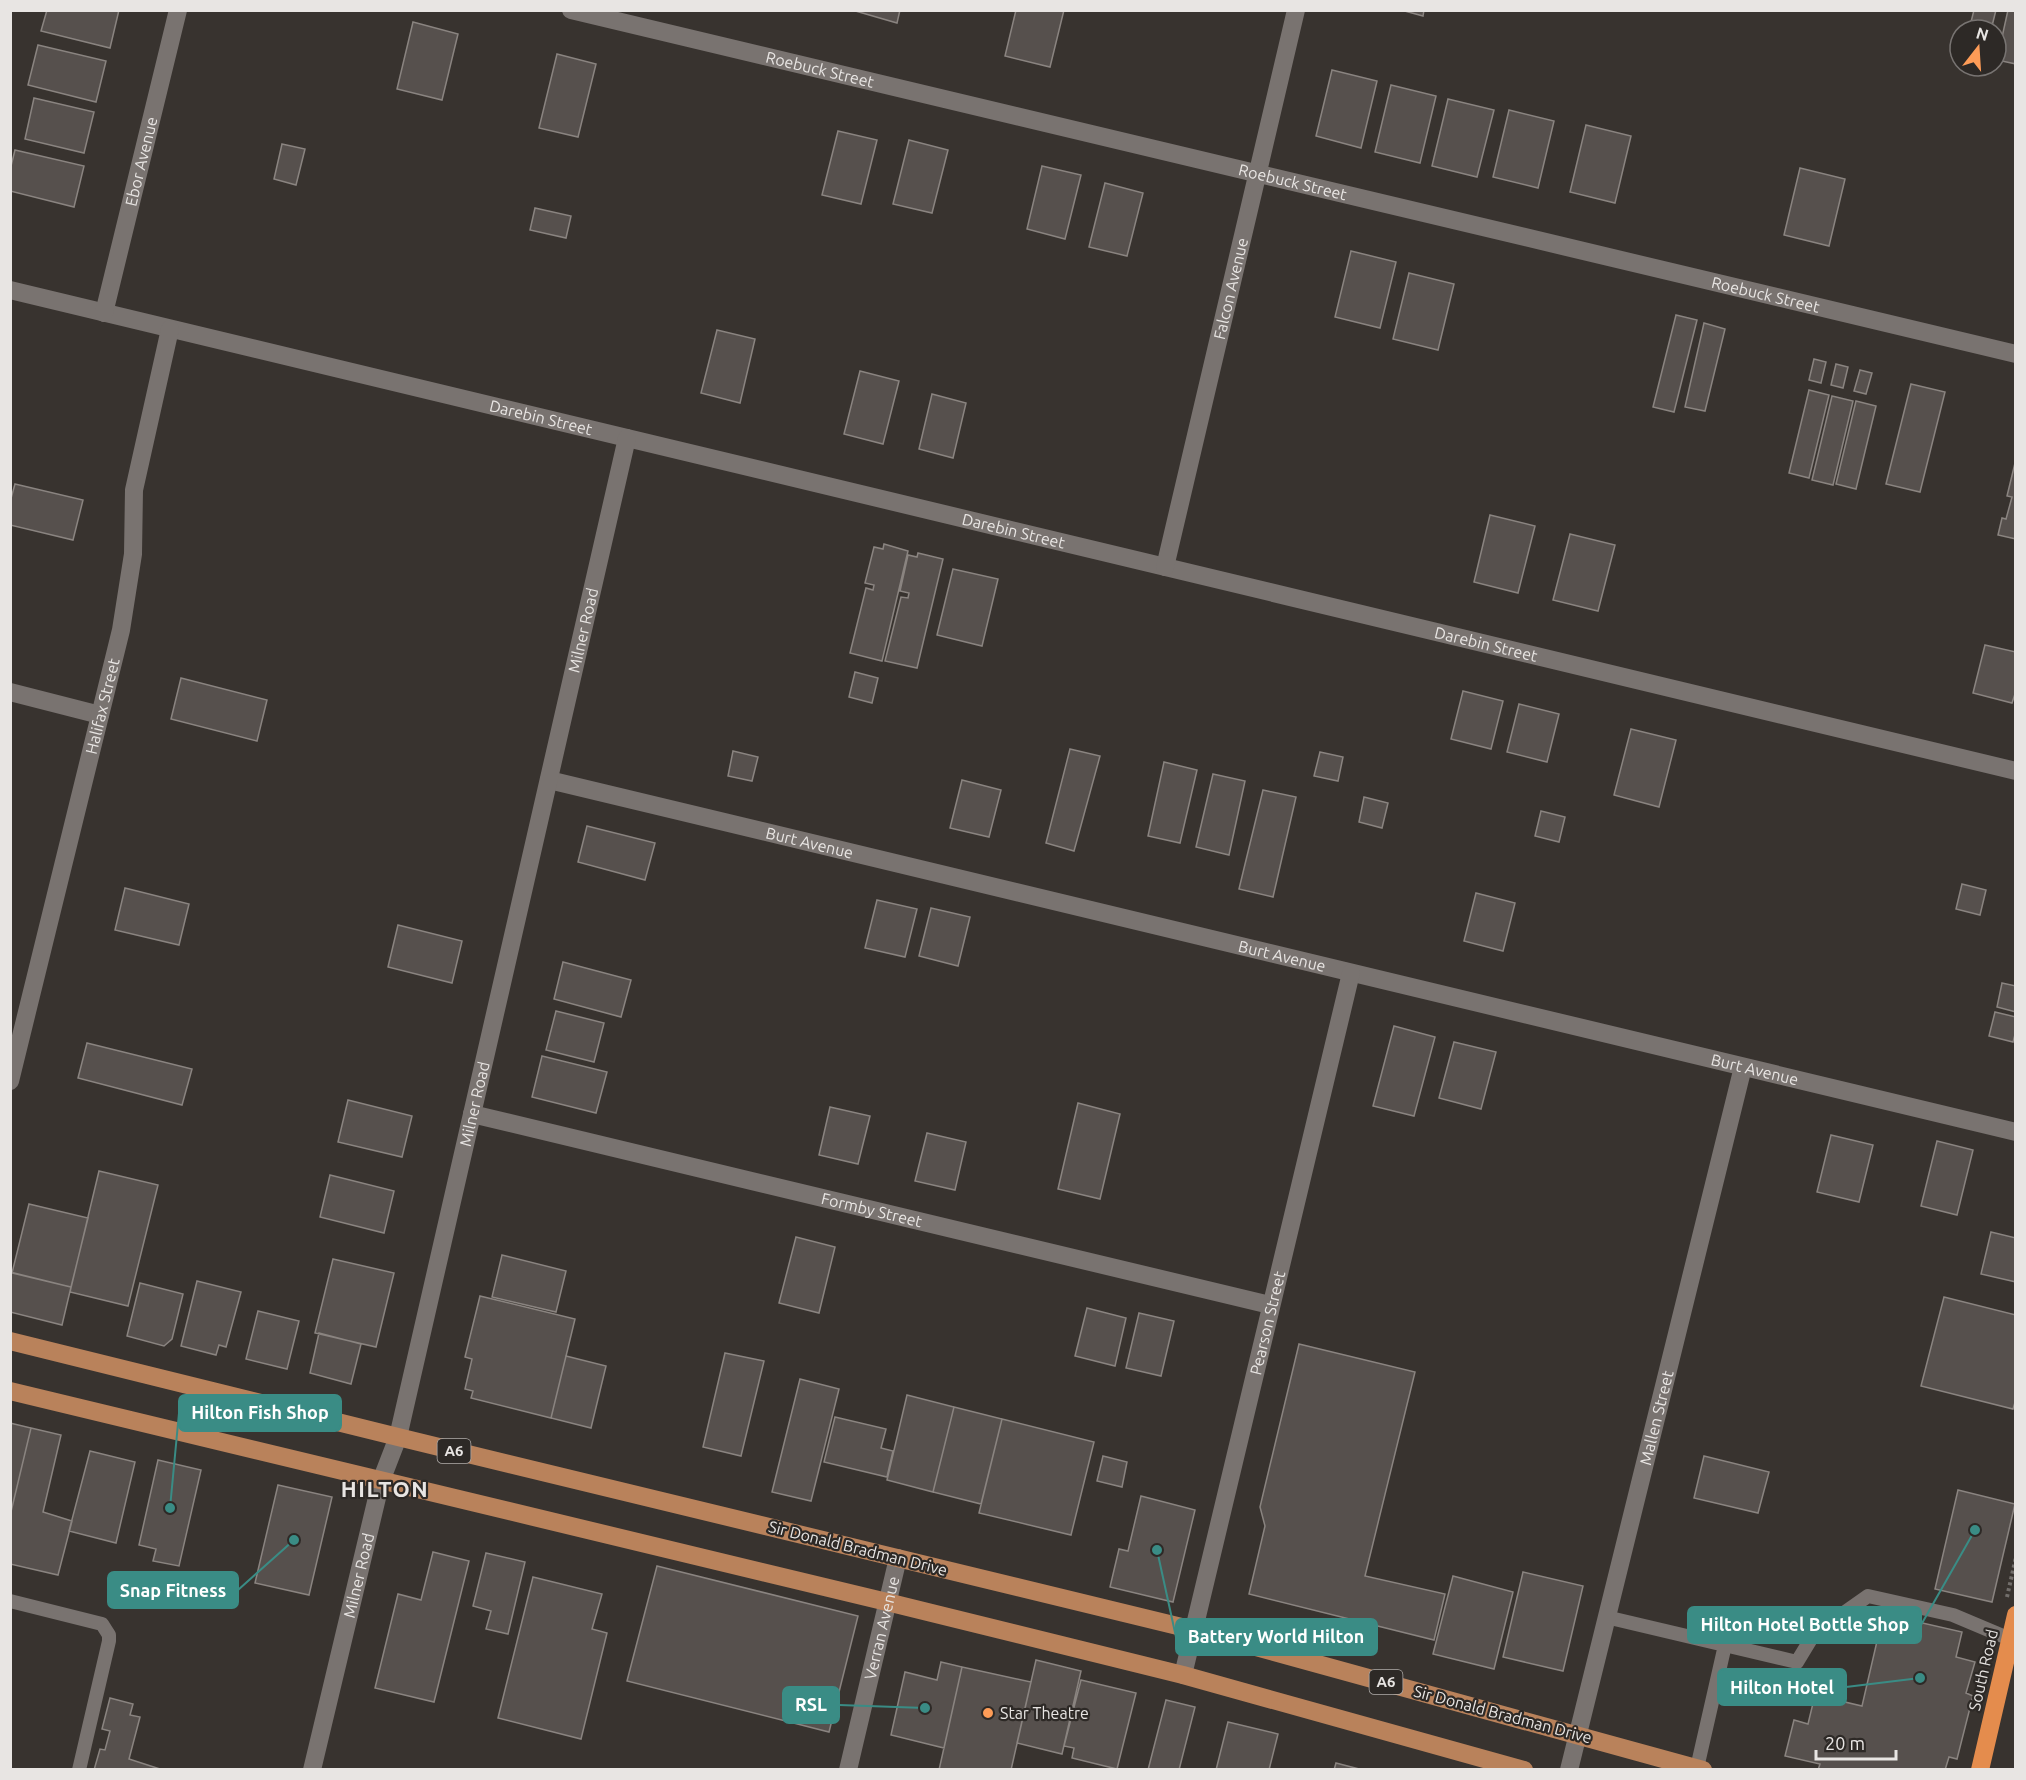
<svg xmlns="http://www.w3.org/2000/svg" width="2026" height="1780" font-family="Ubuntu,sans-serif">
<rect width="100%" height="100%" fill="#38332f"/>
<!-- building -->
<path fill="#56504d" stroke="#8a8480" stroke-width="1.5" d="M 47,10 L 119,10 L 110,48 L 41,31 Z
M 852,10 L 900,10 L 897,23 Z
M 1016,10 L 1064,10 L 1050,67 L 1005,56 Z
M 1401,10 L 1424,10 L 1423,16 Z
M 1974,10 L 1996,10 L 1991,30 L 1969,30 Z
M 2008,10 L 2016,10 L 2016,64 L 1997,60 Z
M 413,22 L 458,34 L 442,100 L 397,89 Z
M 38,45 L 106,61 L 96,102 L 28,85 Z
M 557,54 L 596,64 L 578,137 L 539,128 Z
M 1332,70 L 1377,81 L 1361,148 L 1316,136 Z
M 1391,85 L 1436,96 L 1420,163 L 1375,152 Z
M 34,98 L 94,112 L 84,153 L 25,139 Z
M 1448,99 L 1494,110 L 1477,177 L 1432,166 Z
M 1509,110 L 1554,121 L 1538,188 L 1493,177 Z
M 1586,125 L 1631,136 L 1615,203 L 1570,192 Z
M 838,131 L 877,140 L 861,204 L 822,195 Z
M 909,140 L 948,150 L 932,213 L 893,204 Z
M 282,144 L 305,149 L 296,185 L 274,179 Z
M 15,150 L 84,166 L 74,207 L 10,191 L 10,170 Z
M 1042,166 L 1081,175 L 1065,239 L 1027,229 Z
M 1800,168 L 1845,179 L 1829,246 L 1784,235 Z
M 1105,183 L 1143,193 L 1127,256 L 1089,247 Z
M 535,208 L 571,216 L 566,238 L 530,230 Z
M 1351,251 L 1396,262 L 1380,328 L 1335,317 Z
M 1409,273 L 1454,284 L 1438,350 L 1393,339 Z
M 1676,315 L 1697,320 L 1674,412 L 1653,407 Z
M 1704,323 L 1725,329 L 1705,411 L 1685,407 Z
M 717,330 L 755,339 L 740,403 L 701,393 Z
M 1814,359 L 1826,362 L 1821,383 L 1809,380 Z
M 1836,364 L 1848,367 L 1843,388 L 1831,385 Z
M 1860,370 L 1872,373 L 1866,394 L 1854,391 Z
M 860,371 L 899,381 L 883,444 L 844,434 Z
M 1911,384 L 1945,392 L 1920,492 L 1886,484 Z
M 1809,390 L 1829,395 L 1809,478 L 1789,473 Z
M 932,394 L 966,403 L 953,458 L 919,449 Z
M 1832,396 L 1853,401 L 1833,485 L 1812,480 Z
M 1856,401 L 1876,406 L 1856,489 L 1836,484 Z
M 2016,459 L 2016,539 L 1998,535 L 2002,518 L 2006,519 L 2012,497 L 2007,496 Z
M 15,484 L 83,500 L 73,540 L 10,525 L 10,502 Z
M 1490,515 L 1535,526 L 1518,593 L 1474,582 Z
M 1570,534 L 1615,545 L 1598,611 L 1553,600 Z
M 884,544 L 908,551 L 882,661 L 850,653 L 866,588 L 873,590 L 874,585 L 865,583 L 874,547 L 883,549 Z
M 918,553 L 943,559 L 917,668 L 885,661 L 901,597 L 908,598 L 909,593 L 900,591 L 908,555 L 917,557 Z
M 953,569 L 998,579 L 982,646 L 937,635 Z
M 1985,645 L 2016,652 L 2016,691 L 2012,703 L 1973,693 Z
M 855,672 L 878,678 L 872,703 L 849,697 Z
M 181,678 L 267,700 L 257,741 L 171,719 Z
M 1463,691 L 1503,701 L 1491,749 L 1451,739 Z
M 1519,704 L 1559,714 L 1547,762 L 1507,752 Z
M 1631,729 L 1676,740 L 1659,807 L 1614,795 Z
M 1070,749 L 1100,756 L 1074,851 L 1046,843 Z
M 733,751 L 758,757 L 752,781 L 728,776 Z
M 1320,752 L 1343,757 L 1338,781 L 1314,776 Z
M 1164,762 L 1197,770 L 1180,843 L 1148,836 Z
M 1213,774 L 1245,781 L 1229,855 L 1196,847 Z
M 962,780 L 1001,790 L 989,837 L 950,828 Z
M 1263,790 L 1296,797 L 1273,897 L 1239,889 Z
M 1364,797 L 1388,803 L 1382,828 L 1359,822 Z
M 1541,811 L 1565,817 L 1559,842 L 1535,836 Z
M 587,826 L 655,843 L 645,880 L 578,862 Z
M 1962,884 L 1986,890 L 1980,915 L 1956,909 Z
M 125,888 L 189,904 L 179,945 L 115,930 Z
M 1476,893 L 1515,903 L 1503,951 L 1464,941 Z
M 877,900 L 917,909 L 905,957 L 865,948 Z
M 931,908 L 970,917 L 958,966 L 919,956 Z
M 398,925 L 462,941 L 452,983 L 388,967 Z
M 563,962 L 631,980 L 621,1017 L 554,999 Z
M 2002,983 L 2016,986 L 2016,1012 L 1997,1007 Z
M 556,1011 L 604,1023 L 594,1062 L 546,1050 Z
M 1995,1012 L 2016,1017 L 2016,1031 L 2013,1042 L 1989,1036 Z
M 1394,1026 L 1435,1037 L 1414,1116 L 1373,1106 Z
M 1454,1042 L 1496,1052 L 1481,1109 L 1439,1098 Z
M 87,1043 L 192,1069 L 182,1105 L 78,1078 Z
M 542,1056 L 607,1072 L 596,1113 L 532,1097 Z
M 348,1100 L 412,1116 L 402,1157 L 338,1142 Z
M 1078,1103 L 1120,1114 L 1100,1199 L 1058,1189 Z
M 830,1107 L 870,1116 L 858,1164 L 819,1155 Z
M 927,1133 L 966,1142 L 955,1190 L 915,1181 Z
M 1831,1135 L 1873,1145 L 1859,1202 L 1817,1192 Z
M 1937,1141 L 1973,1150 L 1957,1215 L 1921,1206 Z
M 99,1171 L 158,1185 L 128,1306 L 70,1292 Z
M 330,1175 L 394,1191 L 384,1233 L 320,1217 Z
M 29,1204 L 88,1218 L 71,1287 L 12,1273 Z
M 1991,1232 L 2016,1238 L 2016,1282 L 1981,1274 Z
M 796,1237 L 835,1247 L 819,1313 L 779,1303 Z
M 502,1255 L 566,1271 L 556,1312 L 492,1297 Z
M 333,1259 L 394,1273 L 376,1347 L 315,1333 Z
M 10,1272 L 71,1287 L 62,1325 L 10,1312 Z
M 197,1281 L 241,1292 L 226,1347 L 219,1345 L 216,1355 L 181,1346 Z
M 140,1283 L 183,1294 L 172,1339 L 164,1346 L 127,1336 Z
M 480,1296 L 575,1319 L 551,1418 L 471,1398 L 473,1391 L 465,1389 L 472,1359 L 465,1357 Z
M 1944,1297 L 2016,1315 L 2016,1399 L 2013,1409 L 1921,1386 Z
M 1087,1308 L 1126,1318 L 1115,1366 L 1075,1356 Z
M 258,1311 L 299,1321 L 287,1369 L 246,1359 Z
M 1139,1313 L 1174,1321 L 1161,1376 L 1126,1368 Z
M 319,1333 L 361,1344 L 351,1384 L 310,1373 Z
M 1299,1344 L 1415,1372 L 1365,1576 L 1445,1594 L 1434,1640 L 1249,1594 L 1265,1526 L 1260,1507 Z
M 725,1353 L 764,1361 L 741,1456 L 703,1447 Z
M 566,1356 L 606,1366 L 591,1428 L 551,1418 Z
M 800,1379 L 839,1389 L 811,1501 L 772,1492 Z
M 907,1395 L 954,1407 L 933,1492 L 887,1480 Z
M 954,1407 L 1002,1419 L 981,1504 L 933,1492 Z
M 835,1417 L 886,1429 L 881,1448 L 893,1451 L 887,1477 L 824,1462 Z
M 1002,1419 L 1094,1442 L 1071,1535 L 979,1513 Z
M 10,1423 L 31,1428 L 10,1516 Z
M 31,1428 L 61,1435 L 43,1512 L 72,1521 L 58,1575 L 10,1564 L 10,1516 Z
M 90,1451 L 135,1462 L 116,1543 L 69,1531 Z
M 1103,1456 L 1127,1462 L 1122,1487 L 1097,1481 Z
M 1704,1456 L 1769,1472 L 1758,1513 L 1694,1498 Z
M 158,1460 L 201,1470 L 179,1566 L 153,1561 L 156,1549 L 139,1545 Z
M 278,1485 L 332,1497 L 309,1595 L 255,1583 Z
M 1958,1490 L 2015,1504 L 1992,1602 L 1935,1589 Z
M 1141,1496 L 1195,1510 L 1173,1602 L 1110,1587 L 1119,1549 L 1128,1551 Z
M 433,1552 L 469,1561 L 434,1702 L 375,1688 L 398,1594 L 421,1600 Z
M 486,1553 L 525,1562 L 508,1634 L 486,1629 L 491,1611 L 473,1606 Z
M 657,1566 L 858,1616 L 829,1732 L 627,1681 Z
M 1523,1572 L 1583,1586 L 1563,1671 L 1503,1657 Z
M 1453,1576 L 1513,1592 L 1494,1669 L 1433,1654 Z
M 533,1577 L 602,1594 L 592,1629 L 607,1633 L 581,1739 L 498,1718 Z
M 1870,1611 L 1962,1632 L 1956,1657 L 1975,1662 L 1966,1693 L 1973,1696 L 1957,1759 L 1949,1757 L 1945,1770 L 1818,1770 L 1820,1764 L 1785,1756 L 1794,1720 L 1808,1724 L 1815,1695 L 1862,1706 L 1878,1637 L 1864,1633 Z
M 1036,1660 L 1081,1671 L 1062,1754 L 1017,1743 Z
M 941,1662 L 962,1667 L 944,1748 L 891,1735 L 905,1672 L 937,1680 Z
M 962,1667 L 1031,1682 L 1011,1770 L 939,1770 Z
M 1081,1680 L 1136,1693 L 1117,1769 L 1072,1758 L 1074,1748 L 1064,1746 Z
M 110,1698 L 133,1704 L 130,1715 L 140,1717 L 129,1759 L 163,1770 L 94,1770 L 100,1749 L 105,1750 L 110,1731 L 102,1729 Z
M 1166,1700 L 1195,1707 L 1179,1770 L 1148,1770 Z
M 1228,1722 L 1278,1734 L 1269,1770 L 1216,1770 Z
M 1336,1763 L 1363,1770 L 1334,1770 Z"/>
<g fill="none" stroke-linecap="round" stroke-linejoin="round">
<!-- path -->
<path stroke="#726e6b" stroke-width="4" stroke-dasharray="3 3" stroke-linecap="butt" d="M 2007,1597 L 2016,1557"/>
<!-- lane -->
<path stroke="#797370" stroke-width="14" d="M 10,1601 L 102,1624 L 109,1635 L 109,1641 L 79,1770
M 1606,1617 L 1797,1662 L 1814,1634 L 1868,1596 L 1953,1615 L 2010,1639
M 1697,1768 L 1725,1645"/>
<!-- street -->
<g stroke="#797370" stroke-width="18">
<path id="s1" d="M 571,10 L 2016,354"/>
<path id="s2" d="M 10,290 L 2016,771"/>
<path id="s3" d="M 104,313 L 178,10"/>
<path id="s4" d="M 1165,567 L 1296,10"/>
<path d="M 10,692 L 100,715"/>
<path id="s5" d="M 549,780 L 2016,1132"/>
<path id="s6" d="M 10,1081 L 121,630 L 133,554 L 134,490 L 170,329"/>
<path id="s7" d="M 472,1114 L 1270,1305"/>
<path id="s8" d="M 1183,1675 L 1351,973"/>
<path id="s9" d="M 312,1770 L 381,1481 L 398,1437 L 627,438"/>
<path id="s10" d="M 848,1770 L 898,1558"/>
<path id="s11" d="M 1569,1770 L 1743,1067"/>
</g>
<!-- primary -->
<path stroke="#b9825b" stroke-width="18" d="M 10,1341 L 398,1437 L 1194,1630 L 1703,1770
M 10,1391 L 887,1602 L 1183,1675 L 1524,1770"/>
<!-- highway -->
<path stroke="#e48c4d" stroke-width="18" d="M 1980,1770 L 2016,1615"/>
</g>
<!-- markers -->
<circle fill="#fe9c57" stroke="#2d2926" stroke-width="2" cx="988" cy="1713" r="6"/>
<g text-anchor="middle" stroke-width="4.5" stroke-linejoin="round" paint-order="stroke">
<!-- shield labels -->
<g fill="#2d2926" stroke="#b0adaa" stroke-width="1.5">
<rect x="437.5" y="1439" width="33" height="24" rx="4.5"/>
<rect x="1369.5" y="1670" width="33" height="24" rx="4.5"/>
</g>
<g font-size="15" font-weight="bold" fill="#e8e5e3">
<text x="454" y="1456">A6</text>
<text x="1386" y="1687">A6</text>
</g>
<!-- street labels -->
<g font-size="16" fill="#e8e5e3" stroke="#2d2926">
<text dy="6" stroke="none"><textPath href="#s1" startOffset="256">Roebuck Street</textPath></text>
<text dy="6" stroke="none"><textPath href="#s3" startOffset="156">Ebor Avenue</textPath></text>
<text dy="6" stroke="none"><textPath href="#s1" startOffset="742">Roebuck Street</textPath></text>
<text dy="6" stroke="none"><textPath href="#s4" startOffset="286">Falcon Avenue</textPath></text>
<text dy="6" stroke="none"><textPath href="#s1" startOffset="1228">Roebuck Street</textPath></text>
<text dy="6" stroke="none"><textPath href="#s2" startOffset="546">Darebin Street</textPath></text>
<text dy="6" stroke="none"><textPath href="#s2" startOffset="1032">Darebin Street</textPath></text>
<text dy="6" stroke="none"><textPath href="#s9" startOffset="1172">Milner Road</textPath></text>
<text dy="6" stroke="none"><textPath href="#s2" startOffset="1518">Darebin Street</textPath></text>
<text dy="6" stroke="none"><textPath href="#s6" startOffset="386">Halifax Street</textPath></text>
<text dy="6" stroke="none"><textPath href="#s5" startOffset="268">Burt Avenue</textPath></text>
<text dy="6" stroke="none"><textPath href="#s5" startOffset="754">Burt Avenue</textPath></text>
<text dy="6" stroke="none"><textPath href="#s5" startOffset="1240">Burt Avenue</textPath></text>
<text dy="6" stroke="none"><textPath href="#s9" startOffset="686">Milner Road</textPath></text>
<text dy="6" stroke="none"><textPath href="#s7" startOffset="411">Formby Street</textPath></text>
<text dy="6" stroke="none"><textPath href="#s8" startOffset="362">Pearson Street</textPath></text>
<text dy="6" stroke="none"><textPath href="#s11" startOffset="363">Mallen Street</textPath></text>
<text transform="translate(858 1548) rotate(14)" y="6">Sir Donald Bradman Drive</text>
<text dy="6" stroke="none"><textPath href="#s9" startOffset="200">Milner Road</textPath></text>
<text dy="6" stroke="none"><textPath href="#s10" startOffset="146">Verran Avenue</textPath></text>
<text transform="translate(1983 1670) rotate(-77)" y="6">South Road</text>
<text transform="translate(1503 1714) rotate(15)" y="6">Sir Donald Bradman Drive</text>
</g>
<!-- poi labels -->
<g font-size="16" fill="#e8e5e3" stroke="#2d2926" text-anchor="start">
<text x="1000" y="1719">Star Theatre</text>
</g>
<!-- district labels -->
<g font-size="22" font-weight="bold" letter-spacing="1.5" fill="#e8e5e3" stroke="#2d2926">
<text x="385" y="1497">HILTON</text>
</g>
</g>
<!-- callouts -->
<path fill="none" stroke="#3a8c85" stroke-width="2" d="M170 1508L179 1413M294 1540L238 1590M1975 1530L1921 1625M1157 1550L1176 1637M1920 1678L1846 1687M925 1708L839 1705"/>
<g fill="#3a8c85" stroke="#2d2926" stroke-width="2">
<circle cx="170" cy="1508" r="6"/>
<circle cx="294" cy="1540" r="6"/>
<circle cx="1975" cy="1530" r="6"/>
<circle cx="1157" cy="1550" r="6"/>
<circle cx="1920" cy="1678" r="6"/>
<circle cx="925" cy="1708" r="6"/>
</g>
<g fill="#3a8c85" stroke="#3a8c85" stroke-width="2">
<rect x="179" y="1395" width="162" height="36" rx="6"/>
<rect x="108" y="1572" width="130" height="36" rx="6"/>
<rect x="1688" y="1607" width="233" height="36" rx="6"/>
<rect x="1176" y="1619" width="201" height="36" rx="6"/>
<rect x="1718" y="1669" width="128" height="36" rx="6"/>
<rect x="783" y="1687" width="56" height="36" rx="6"/>
</g>
<g font-size="18" text-anchor="middle" font-weight="bold" fill="#fff">
<text x="260" y="1419">Hilton Fish Shop</text>
<text x="173" y="1597">Snap Fitness</text>
<text x="1805" y="1631">Hilton Hotel Bottle Shop</text>
<text x="1276" y="1643">Battery World Hilton</text>
<text x="1782" y="1694">Hilton Hotel</text>
<text x="811" y="1711">RSL</text>
</g>
<!-- border -->
<rect width="2026" height="1780" fill="none" stroke="#e8e5e3" stroke-width="24"/>
<!-- north arrow -->
<g transform="translate(1978 48) rotate(17)"><circle r="28" fill="#2d2926" stroke="#787472" stroke-width="1.5"/>
<path d="M0-4.5L10 22L0 15L-10 22Z" fill="#fe9c57"/>
<text y="-9" font-size="16" font-weight="bold" text-anchor="middle" fill="#e8e5e3">N</text>
</g>
<!-- scale -->
<path d="M1816 1750v9h80v-9" fill="none" stroke="#e8e5e3" stroke-width="3"/>
<text x="1825" y="1750" font-size="18" fill="#e8e5e3" stroke="#2d2926" stroke-width="4.5" paint-order="stroke">20 m</text>
</svg>
